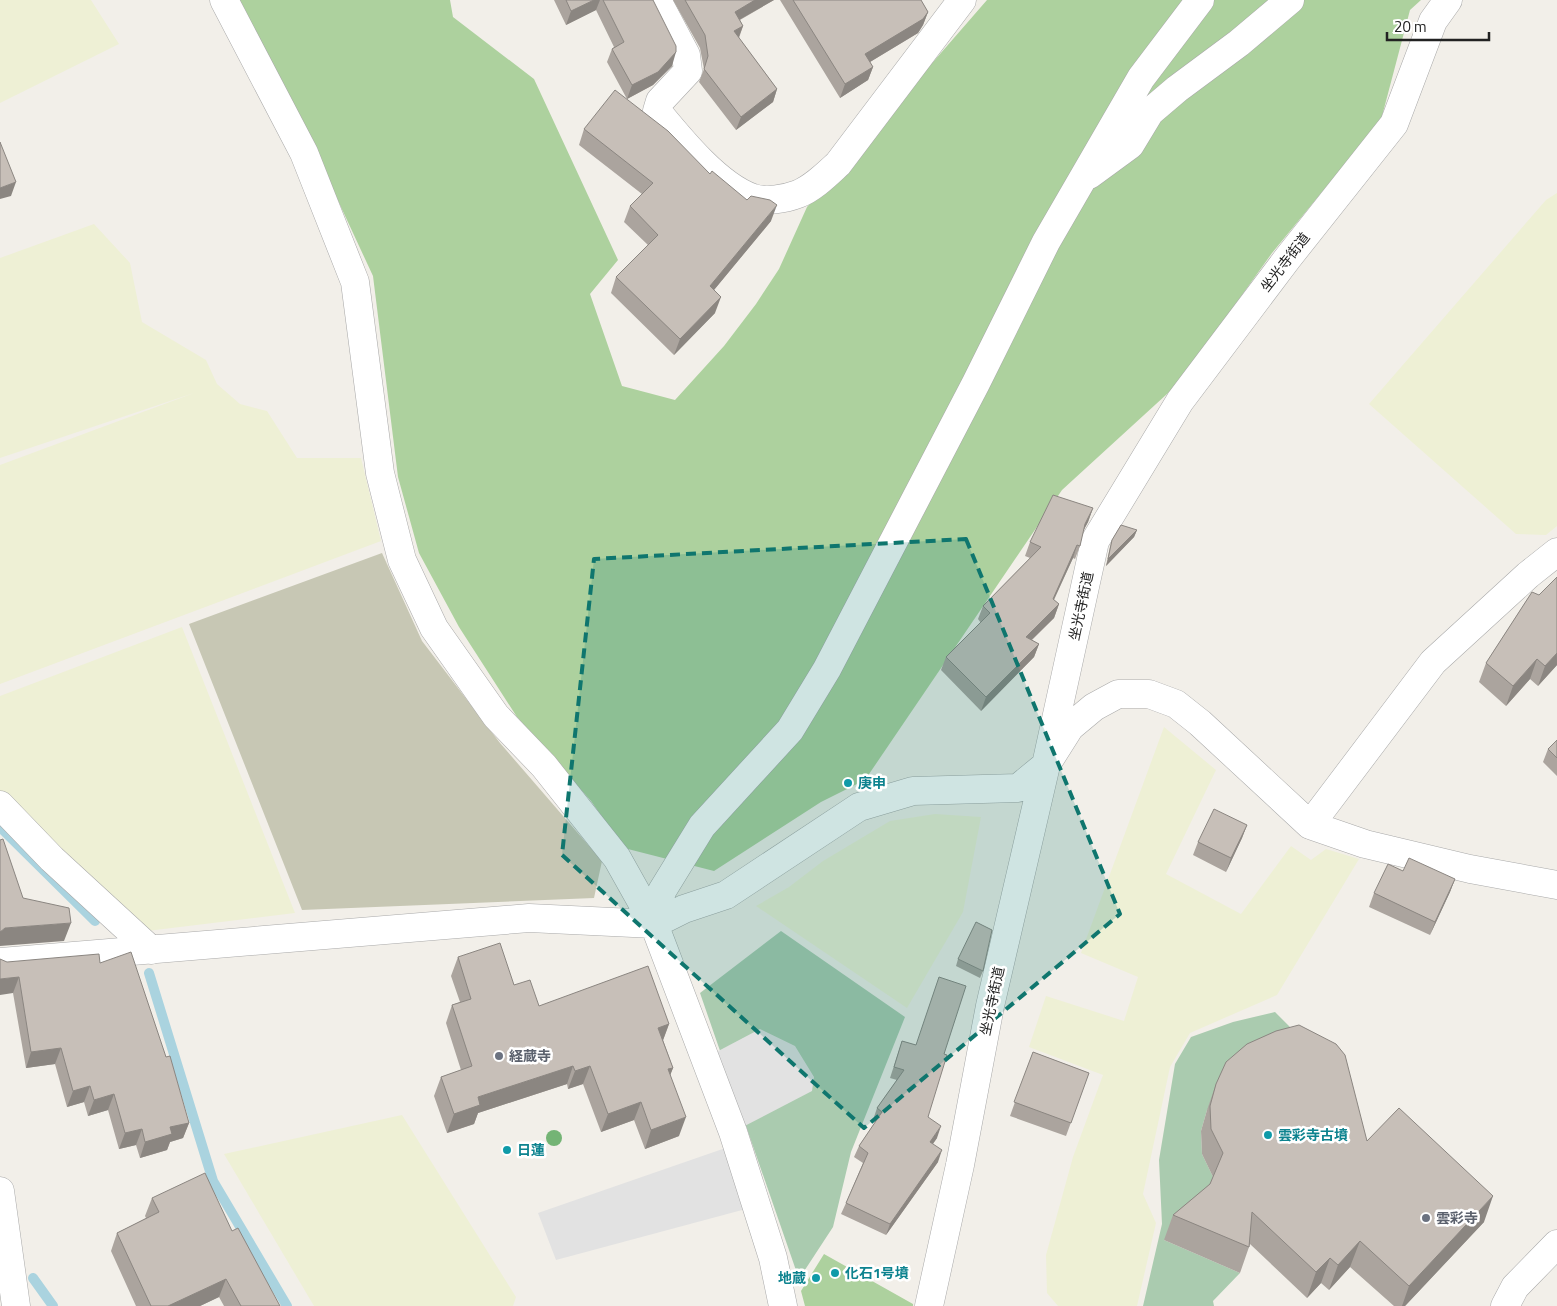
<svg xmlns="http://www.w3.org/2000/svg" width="1557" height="1306" font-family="'Titillium Web','Noto Sans JP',sans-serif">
<rect width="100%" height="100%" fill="#f2efe9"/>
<!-- construction -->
<path fill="#c7c7b4" d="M 382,553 L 422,641 L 500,743 L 602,861 L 594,898 L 302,910 L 189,624 Z"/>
<!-- farmland -->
<path fill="#eef0d5" d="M 0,0 L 91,0 L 119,44 L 0,103 Z
M 1557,193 L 1557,526 L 1546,535 L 1516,534 L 1369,404 L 1546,200 Z
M 94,224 L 130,263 L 142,322 L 206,360 L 217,384 L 240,404 L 267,411 L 297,458 L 361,458 L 381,541 L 0,684 L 0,465 L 194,393 L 0,458 L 0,258 Z
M 182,627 L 295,913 L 147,931 L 14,810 L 0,791 L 0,696 Z
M 1164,727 L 1216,770 L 1166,874 L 1241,914 L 1291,846 L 1311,860 L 1326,849 L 1359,859 L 1277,995 L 1190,1033 L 1170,1067 L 1143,1194 L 1156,1223 L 1137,1306 L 1058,1306 L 1047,1293 L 1046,1255 L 1073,1157 L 1103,1075 L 1029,1047 L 1046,996 L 1124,1021 L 1138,977 L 1081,953 Z
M 935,814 L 981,817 L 963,912 L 907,1008 L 756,906 L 789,887 L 823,861 L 890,821 Z
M 402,1115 L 516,1297 L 513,1306 L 314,1306 L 224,1154 Z"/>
<!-- forest -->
<path fill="#add19e" d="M 234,0 L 450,0 L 453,17 L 534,79 L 618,260 L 590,294 L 622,386 L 675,400 L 724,346 L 756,304 L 779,269 L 807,207 L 987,0 L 1421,0 L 1410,10 L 1381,120 L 1272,253 L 1179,383 L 1062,490 L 865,780 L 821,802 L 714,871 L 624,848 L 591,801 L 517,717 L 459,627 L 419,553 L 398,477 L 373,276 L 314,149 Z
M 824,1254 L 913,1304 L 913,1306 L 805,1306 L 801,1291 Z"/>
<!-- cemetery -->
<path fill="#aacbaf" d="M 781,931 L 905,1017 L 851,1152 L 833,1227 L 799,1279 L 700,993 Z
M 1275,1012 L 1291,1028 L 1207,1110 L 1201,1131 L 1202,1154 L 1214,1179 L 1200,1210 L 1164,1240 L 1240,1273 L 1213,1301 L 1214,1306 L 1143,1306 L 1162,1224 L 1159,1160 L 1175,1064 L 1191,1037 L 1233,1022 Z"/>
<!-- parking -->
<path fill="#e2e2e2" d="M 760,1029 L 795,1046 L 814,1077 L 812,1091 L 733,1132 L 705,1058 Z
M 737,1144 L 757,1206 L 556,1260 L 538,1213 Z"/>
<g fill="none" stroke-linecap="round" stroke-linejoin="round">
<!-- stream -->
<path stroke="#aad3df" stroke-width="10" d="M 0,827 L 95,921
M 149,973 L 213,1181 L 287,1306
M 33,1278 L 53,1306"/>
<!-- minor casing -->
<g stroke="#a9a9a9" stroke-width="29">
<path id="minor" d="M 224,0 L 304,153 L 355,282 L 380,473 L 402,560 L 434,628 L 496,716 L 544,766 L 617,858 L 654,924 L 733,1132 L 773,1258 L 783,1306
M 657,0 L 686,55 L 688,71 L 660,101 L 657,111 C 680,139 718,186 753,198 C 766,202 785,199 798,194 C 813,188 826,175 838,164 L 962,0
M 1089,175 L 1130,145 L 1150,112 L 1177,89 L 1239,43 L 1290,0
M 0,805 L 52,859 L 151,950
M 1310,825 L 1433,662 L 1528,575 L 1557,552
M 654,924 L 662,891 L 702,826 L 790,730 L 827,669 L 976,383 L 1046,242 L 1141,78 L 1200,0
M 0,962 L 529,918 L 654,924 L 684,909 L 726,895 L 859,807 L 913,791 L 1018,788 L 1046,765 L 1070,727 L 1094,707 L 1118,694 L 1149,694 L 1176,704 L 1200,723 L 1310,825 L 1365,844 L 1470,869 L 1557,885
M 0,1191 L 16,1306
M 929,1306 L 960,1165 L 990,1006 L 1046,765 L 1095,541 L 1180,401 L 1287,259 L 1394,124 L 1433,21 L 1448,0
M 1505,1306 L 1515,1287 L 1557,1244"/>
</g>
<!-- minor -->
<use href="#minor" stroke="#fff" stroke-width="28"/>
</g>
<!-- trees -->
<circle fill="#74b475" cx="554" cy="1138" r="8"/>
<!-- wall -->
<path fill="#aba49e" d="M 554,0 L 653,0 L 672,66 L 653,85 L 627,99 L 607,62 L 612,49 L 614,47 L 596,10 L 566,25 Z
M 673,0 L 774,0 L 740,20 L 743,26 L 739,38 L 777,89 L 773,102 L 736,130 L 699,82 L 704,69 L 700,48 Z
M 780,0 L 921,0 L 928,12 L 923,25 L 918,33 L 870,62 L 873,67 L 868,80 L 840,98 Z
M 584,129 L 710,174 L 771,221 L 714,290 L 715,313 L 674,355 L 611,293 L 616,277 L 648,245 L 624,222 L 630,206 L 642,194 L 579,145 Z
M 1093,508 L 1088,522 L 1083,531 L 1080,546 L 1075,559 L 1073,558 L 1054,600 L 1059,604 L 1054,618 L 1032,640 L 1039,644 L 1034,657 L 981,711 L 941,670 L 946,657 L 981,623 L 978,619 L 983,606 L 1030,558 L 1025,556 L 1030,542 Z
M 1137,530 L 1134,537 L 1106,566 L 1110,547 L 1112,540 Z
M 1532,592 L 1557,665 L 1538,686 L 1530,679 L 1506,706 L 1479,682 L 1486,663 Z
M 1557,740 L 1557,776 L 1543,762 L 1548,749 Z
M 1247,825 L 1242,838 L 1226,872 L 1193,855 L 1198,842 Z
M 1403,871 L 1455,879 L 1450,892 L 1430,935 L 1369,907 L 1374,893 Z
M 458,957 L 514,985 L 539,1006 L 669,1024 L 663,1040 L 673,1068 L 670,1075 L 679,1136 L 645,1149 L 634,1120 L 601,1132 L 583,1084 L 568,1089 L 567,1084 L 478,1113 L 474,1124 L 447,1133 L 434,1096 L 441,1077 L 461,1070 L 446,1023 L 452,1005 L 460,1002 L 451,976 Z
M 958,959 L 983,971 L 980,978 L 956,966 Z
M 7,962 L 100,963 L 166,1057 L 189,1123 L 183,1138 L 170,1142 L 167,1150 L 140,1158 L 136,1145 L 119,1149 L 108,1110 L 88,1116 L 84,1102 L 67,1107 L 55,1064 L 26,1068 L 13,993 Z
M 902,1041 L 944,1054 L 928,1117 L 937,1138 L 933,1144 L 938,1162 L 886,1235 L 841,1214 L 846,1203 L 863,1163 L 854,1157 L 859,1146 L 876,1121 L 873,1120 L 877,1108 L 897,1080 L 890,1078 Z
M 1033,1052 L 1089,1073 L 1066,1136 L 1010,1116 Z
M 1216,1084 L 1367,1141 L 1484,1222 L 1405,1306 L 1394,1306 L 1350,1267 L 1329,1290 L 1321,1283 L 1307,1298 L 1250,1244 L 1249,1247 L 1240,1273 L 1164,1240 L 1173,1215 L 1210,1184 L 1213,1177 L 1202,1154 L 1201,1131 L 1207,1110 Z
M 152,1198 L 232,1231 L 280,1306 L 224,1306 L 219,1297 L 200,1306 L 136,1306 L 111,1251 L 117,1233 L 146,1218 L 145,1216 Z"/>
<!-- shaded-wall -->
<path fill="#8b8681" d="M 594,0 L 600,0 L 596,10 L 566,25 L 571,11 Z
M 755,0 L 774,0 L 730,25 L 735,12 Z
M 928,12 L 923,25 L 918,33 L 860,68 L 865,54 Z
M 743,26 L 738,39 L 734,31 Z
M 676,52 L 672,66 L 653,85 L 627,99 L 632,85 Z
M 873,67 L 868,80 L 840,98 L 845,84 Z
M 777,89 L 773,102 L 736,130 L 741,117 Z
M 16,182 L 11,196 L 0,199 L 0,188 Z
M 777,205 L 771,221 L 704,302 L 710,286 Z
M 721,297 L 715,313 L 674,355 L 680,339 Z
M 1093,508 L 1088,522 L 1080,537 L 1085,524 Z
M 1137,530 L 1134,537 L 1106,566 L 1108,559 Z
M 1077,545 L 1073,558 L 1048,612 L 1053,599 Z
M 1059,604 L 1054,618 L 1021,650 L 1026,637 Z
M 1039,644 L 1034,657 L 981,711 L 986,697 Z
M 1557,653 L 1557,665 L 1538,686 L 1545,666 Z
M 1537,659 L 1530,679 L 1506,706 L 1513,686 Z
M 1247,825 L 1242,838 L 1226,872 L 1231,858 Z
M 1455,879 L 1450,892 L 1430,935 L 1435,922 Z
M 71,923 L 64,941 L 0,946 L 0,932 L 5,928 Z
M 19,977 L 13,993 L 0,995 L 0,979 Z
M 669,1024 L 662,1043 L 658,1028 Z
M 61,1048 L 55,1064 L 26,1068 L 31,1052 Z
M 573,1066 L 567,1084 L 478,1113 L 474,1124 L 447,1133 L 454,1114 L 478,1097 Z
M 590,1066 L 583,1084 L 568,1089 L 575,1071 Z
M 673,1068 L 666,1086 L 668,1069 Z
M 90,1086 L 84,1102 L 67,1107 L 73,1091 Z
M 114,1094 L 108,1110 L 88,1116 L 94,1100 Z
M 641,1102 L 634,1120 L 601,1132 L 608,1114 Z
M 686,1117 L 679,1136 L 645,1149 L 651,1130 Z
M 189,1123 L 183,1138 L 170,1142 L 167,1150 L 140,1158 L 145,1142 L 170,1127 Z
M 941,1126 L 937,1138 L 926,1153 L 930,1142 Z
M 142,1129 L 136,1145 L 119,1149 L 125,1133 Z
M 942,1150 L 938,1162 L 886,1235 L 890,1224 Z
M 1493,1196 L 1484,1222 L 1405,1306 L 1402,1306 L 1409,1286 Z
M 1360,1241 L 1350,1267 L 1329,1290 L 1338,1265 Z
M 1330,1258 L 1321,1283 L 1307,1298 L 1316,1272 Z
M 226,1279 L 219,1297 L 200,1306 L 168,1306 Z"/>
<!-- building -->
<path fill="#c7bfb8" stroke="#8b8681" d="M 566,0 L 594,0 L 571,11 Z
M 603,0 L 653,0 L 676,46 L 676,52 L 658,72 L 632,85 L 612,49 L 624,42 Z
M 685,0 L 755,0 L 735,12 L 743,26 L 734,31 L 777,89 L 741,117 L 704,69 L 708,56 L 705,35 Z
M 793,0 L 921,0 L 928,12 L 923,19 L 865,54 L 873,67 L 845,84 Z
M 615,90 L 668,131 L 710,174 L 712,171 L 747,200 L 751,196 L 770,200 L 777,205 L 710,286 L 721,297 L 680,339 L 616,277 L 658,235 L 630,206 L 653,183 L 584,129 Z
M 0,142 L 16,182 L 0,188 Z
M 1053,495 L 1093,508 L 1085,524 L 1080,546 L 1077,545 L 1053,599 L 1059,604 L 1026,637 L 1039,644 L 986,697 L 946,657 L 990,613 L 983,606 L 1041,547 L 1030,542 Z
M 1121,525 L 1137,530 L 1108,559 L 1112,540 Z
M 1557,577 L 1557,653 L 1545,666 L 1537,659 L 1513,686 L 1486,663 L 1532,592 L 1539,595 Z
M 1557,740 L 1557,758 L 1548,749 Z
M 1214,809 L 1247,825 L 1231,858 L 1198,842 Z
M 3,839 L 23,898 L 69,908 L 71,923 L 5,928 L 0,932 L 0,840 Z
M 1409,858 L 1455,879 L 1435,922 L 1374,893 L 1388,864 L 1403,871 Z
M 976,922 L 992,930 L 983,971 L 958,959 Z
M 500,943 L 514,985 L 530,980 L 539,1006 L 648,966 L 669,1024 L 658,1028 L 673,1068 L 668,1069 L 686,1117 L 651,1130 L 641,1102 L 608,1114 L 590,1066 L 575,1071 L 573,1066 L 478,1097 L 480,1105 L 454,1114 L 441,1077 L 472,1066 L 452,1005 L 471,999 L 458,957 Z
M 131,952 L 166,1057 L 170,1056 L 189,1123 L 170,1127 L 172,1134 L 145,1142 L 142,1129 L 125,1133 L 114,1094 L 94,1100 L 90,1086 L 73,1091 L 61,1048 L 31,1052 L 19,977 L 0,979 L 0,959 L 7,962 L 99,954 L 100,963 Z
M 939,977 L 966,986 L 944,1054 L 947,1055 L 928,1117 L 941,1126 L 930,1142 L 942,1150 L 890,1224 L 846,1203 L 868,1153 L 859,1146 L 882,1112 L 877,1108 L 904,1070 L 894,1067 L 902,1041 L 916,1045 Z
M 1299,1025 L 1336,1044 L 1345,1055 L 1367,1141 L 1399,1108 L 1493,1196 L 1409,1286 L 1360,1241 L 1338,1265 L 1330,1258 L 1316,1272 L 1252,1212 L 1249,1247 L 1173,1215 L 1210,1184 L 1223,1153 L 1211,1129 L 1210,1106 L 1216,1084 L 1226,1062 L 1247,1044 L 1276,1031 Z
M 1033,1052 L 1089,1073 L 1071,1123 L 1014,1102 Z
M 205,1173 L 232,1231 L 238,1228 L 280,1306 L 241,1306 L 226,1279 L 168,1306 L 151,1306 L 117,1233 L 159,1212 L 152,1198 Z"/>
<!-- marked area -->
<path fill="#0f766e" fill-opacity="0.2" stroke="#0f766e" stroke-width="4" stroke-dasharray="10 6" stroke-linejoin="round" d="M 966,539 L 1120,914 L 864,1128 L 562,855 L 594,559 Z"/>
<!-- markers -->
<g fill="#0f9aa8" stroke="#fff" stroke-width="2">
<circle cx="848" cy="783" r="5"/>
<circle cx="1268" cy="1135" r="5"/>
<circle cx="507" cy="1150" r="5"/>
<circle cx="835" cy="1273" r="5"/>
<circle cx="816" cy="1278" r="5"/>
</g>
<g fill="#6b7280" stroke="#fff" stroke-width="2">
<circle cx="499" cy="1056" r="5"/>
<circle cx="1426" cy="1218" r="5"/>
</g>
<g text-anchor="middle" stroke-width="5" stroke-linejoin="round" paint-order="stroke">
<!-- street labels -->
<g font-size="14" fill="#222" stroke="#fff">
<text transform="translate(1285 262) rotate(-52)" y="5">坐光寺街道</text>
<text transform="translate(1081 606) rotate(-78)" y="5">坐光寺街道</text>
<text transform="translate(992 1001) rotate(-78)" y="5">坐光寺街道</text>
</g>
<!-- culture labels -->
<g font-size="14" font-weight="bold" fill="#0d838f" stroke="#fff" text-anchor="start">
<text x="858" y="788">庚申</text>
<text x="1278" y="1140">雲彩寺古墳</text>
<text x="517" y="1155">日蓮</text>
<text x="845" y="1278">化石1号墳</text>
<text x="806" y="1283" text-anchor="end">地蔵</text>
</g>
<!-- worship labels -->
<g font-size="14" font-weight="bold" fill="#5b616d" stroke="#fff" text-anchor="start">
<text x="509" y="1061">経蔵寺</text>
<text x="1436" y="1223">雲彩寺</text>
</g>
</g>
<!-- scale -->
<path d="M1387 32v8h102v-8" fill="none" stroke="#222222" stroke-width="2.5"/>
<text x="1394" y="32" font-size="15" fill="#222222" stroke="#ffffff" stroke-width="4" paint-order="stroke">20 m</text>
</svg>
